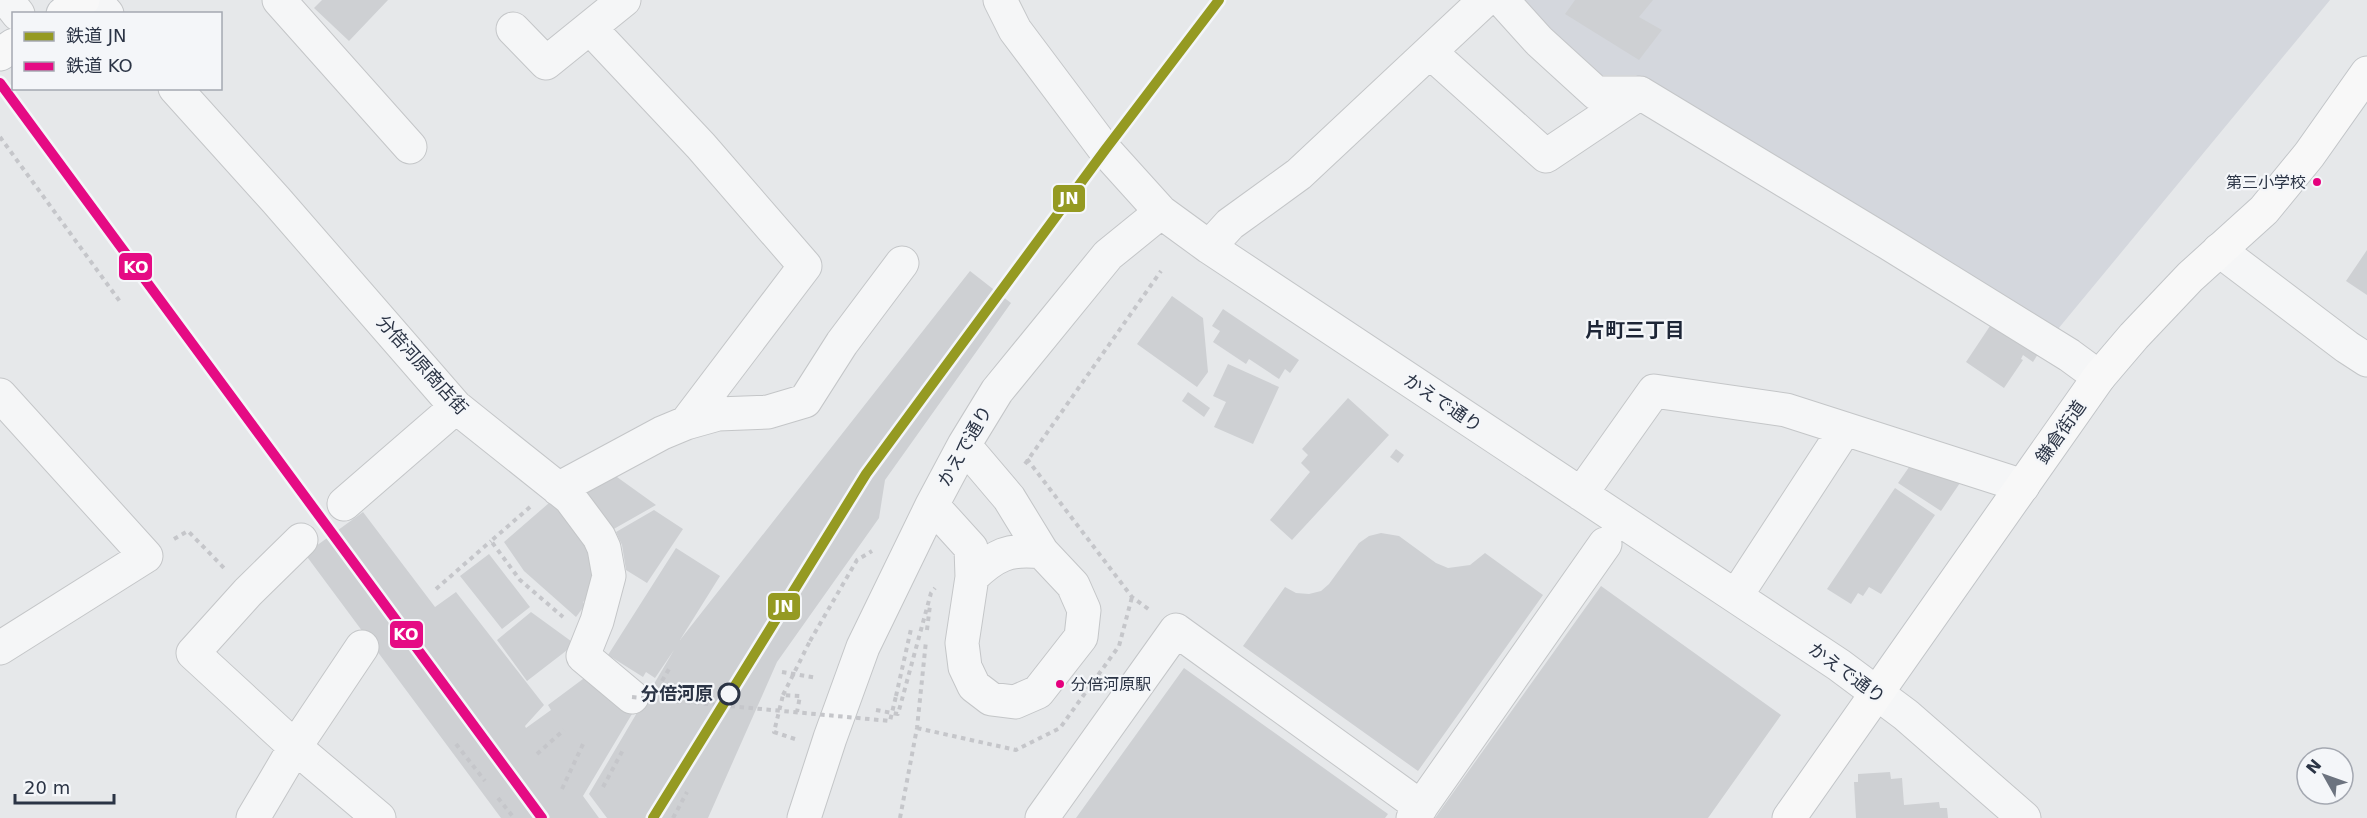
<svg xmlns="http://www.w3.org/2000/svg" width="2367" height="818" font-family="'DejaVu Sans','Noto Sans JP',sans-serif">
<rect width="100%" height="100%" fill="#e6e8ea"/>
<!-- built -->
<path fill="#d4d7dd" d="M 1523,0 L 2330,0 L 2058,329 L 1636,75 L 1593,75 Z"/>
<!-- building -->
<path fill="#ced0d3" d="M 322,0 L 388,0 L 349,41 L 314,8 Z
M 1575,0 L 1653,0 L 1639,17 L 1662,30 L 1639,60 L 1565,14 Z
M 2367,250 L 2367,295 L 2346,281 Z
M 970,271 L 1011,303 L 885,480 L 879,518 L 777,662 L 708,818 L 607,818 L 589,794 L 674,650 L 655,678 L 646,672 L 643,677 L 608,655 L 676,548 L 720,576 L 680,640 Z
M 1172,296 L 1203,318 L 1208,372 L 1197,387 L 1137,344 Z
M 1223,309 L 1299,360 L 1290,373 L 1285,369 L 1279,379 L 1249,359 L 1246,364 L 1213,342 L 1220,331 L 1212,326 Z
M 1992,323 L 2038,354 L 2033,362 L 2023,355 L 2021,359 L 2023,360 L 2004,388 L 1966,362 Z
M 1228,364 L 1279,387 L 1253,444 L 1214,427 L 1226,402 L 1213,396 Z
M 1188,392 L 1210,408 L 1204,417 L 1182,401 Z
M 1348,398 L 1389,435 L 1292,540 L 1270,520 L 1310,472 L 1301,463 L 1308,455 L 1302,449 Z
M 1396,449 L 1404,455 L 1398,463 L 1390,457 Z
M 1914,460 L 1964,477 L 1941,511 L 1898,483 Z
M 610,472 L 656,505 L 612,530 L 585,493 Z
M 1895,488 L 1935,515 L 1881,594 L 1869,587 L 1863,596 L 1858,593 L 1851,604 L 1827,589 Z
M 549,503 L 557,506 L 588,549 L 593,567 L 593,584 L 590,596 L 583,602 L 585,605 L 576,617 L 524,571 L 504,542 Z
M 654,510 L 683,529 L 647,583 L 626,570 L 622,545 L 616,532 Z
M 363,512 L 435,607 L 456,592 L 544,705 L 525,726 L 526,728 L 551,710 L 548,705 L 587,676 L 632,714 L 583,796 L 599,818 L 501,818 L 305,554 Z
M 1381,533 L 1399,536 L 1436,563 L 1448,568 L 1470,565 L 1485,553 L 1543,595 L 1418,771 L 1243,646 L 1285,587 L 1296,593 L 1309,594 L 1321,591 L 1329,584 L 1359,543 L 1369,536 Z
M 489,554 L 530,607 L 502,629 L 460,576 Z
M 1601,586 L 1781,715 L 1708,818 L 1435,818 Z
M 531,612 L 575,644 L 527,681 L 497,640 Z
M 1184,668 L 1388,814 L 1385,818 L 1076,818 Z
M 1890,772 L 1891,779 L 1902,778 L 1904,805 L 1939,802 L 1940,808 L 1947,808 L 1948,818 L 1856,818 L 1854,782 L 1858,782 L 1858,774 Z"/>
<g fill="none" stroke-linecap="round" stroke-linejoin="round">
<!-- minor casing -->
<g stroke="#c4c6c8" stroke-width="35">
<path id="minor" d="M 7,0 L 18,14
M 95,0 L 107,14
M 279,0 L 410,147
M 1000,0 L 1015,30 L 1105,150 L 1161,212 L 1209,247 L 1839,665 L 1906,715 L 2024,818
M 1502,0 L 1539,41 L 1596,93 L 1640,93 L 1888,243 L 2069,355 L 2099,377
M 513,29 L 546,63 L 624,0
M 1430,52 L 1546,156 L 1640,93
M 175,88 L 276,200 L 456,407 L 570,498 L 599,537 L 604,548 L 609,576 L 597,621 L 583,656 L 632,697
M 1209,247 L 1230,224 L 1299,174 L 1485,0
M 2219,250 L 2347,347 L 2367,360
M 0,395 L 146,556 L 0,648
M 686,423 L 718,414 L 768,412 L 805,401 L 842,343 L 902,263
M 558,489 L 662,433 L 686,423 L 805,266 L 701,146 L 590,28
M 1581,494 L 1654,391 L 1786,410 L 2023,486
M 344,504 L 456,407
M 932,505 L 971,548 L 972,577 L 962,643 L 965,667 L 974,686 L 991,699 L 1015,702 L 1038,692 L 1081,637 L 1084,610 L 1073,585 L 1042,552 L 1009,498 L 964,445
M 301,540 L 248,592 L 193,653 L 295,747 L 379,818
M 972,577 C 995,555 1009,548 1042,552
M 1736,596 L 1845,429
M 253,818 L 295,747 L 362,647
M 804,818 L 830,738 L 863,647 L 932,505 L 964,445 L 997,391 L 1108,255 L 1161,212
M 1042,818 L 1176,630 L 1421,807
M 1413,818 L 1605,544"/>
</g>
<!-- major casing -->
<g stroke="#c2c5c8" stroke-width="35">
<path id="major" d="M 63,14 L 83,0
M 0,54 L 14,45
M 1789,818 L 2099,377 L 2134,336 L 2190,277 L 2264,210 L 2309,155 L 2367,73"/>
</g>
<!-- path -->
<path stroke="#c5c6ca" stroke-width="4" stroke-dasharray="4.5 4.5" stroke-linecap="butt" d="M 0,137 L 121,303
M 1027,459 L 1132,597 L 1151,611
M 1025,464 L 1161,271
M 530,507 L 491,541 L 520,580 L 563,617
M 174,539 L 188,531 L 224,568
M 436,589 L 491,541
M 927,630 L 930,605
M 810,641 L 857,560 L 872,551
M 782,672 L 817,678
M 662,681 L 669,669
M 896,696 L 911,629
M 876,710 L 898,714 L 931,593 L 935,588
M 917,728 L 1016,750 L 1060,728 L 1119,646 L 1132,597
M 795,739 L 774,732 L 783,695 L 800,696 L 797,712
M 456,744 L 485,781
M 537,754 L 564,730
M 603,787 L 624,748
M 562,789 L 584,742
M 498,798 L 514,818
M 673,818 L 687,792
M 900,818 L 917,728 L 926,641"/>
<!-- minor -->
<use href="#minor" stroke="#f5f6f7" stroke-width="33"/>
<!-- major -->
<use href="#major" stroke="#f8f8f8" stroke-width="33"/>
<!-- path-bridge -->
<path stroke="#c5c6ca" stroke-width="4" stroke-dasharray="4.5 4.5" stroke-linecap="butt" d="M 783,695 L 810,641
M 632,697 L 890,721 L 896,696"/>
<!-- rail-1 casing -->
<g stroke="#f4f6f9" stroke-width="15">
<path id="rail-1" d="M 653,818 L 866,474 L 1105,150 L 1219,0"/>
</g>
<!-- rail-2 casing -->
<g stroke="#f4f6f9" stroke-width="15">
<path id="rail-2" d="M 0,83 L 542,818"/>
</g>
<!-- rail-1 -->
<use href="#rail-1" stroke="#959a22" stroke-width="10"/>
<!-- rail-2 -->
<use href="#rail-2" stroke="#e50b84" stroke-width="10"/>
</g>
<!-- markers -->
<g fill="#e5007d" stroke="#f4f6f9" stroke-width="2">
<circle cx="2317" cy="182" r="5"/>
<circle cx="1060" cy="684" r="5"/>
</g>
<circle fill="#f4f6f9" stroke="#2b3445" stroke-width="3" cx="729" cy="694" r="10"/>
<g text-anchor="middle" stroke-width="4.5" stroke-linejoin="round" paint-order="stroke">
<!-- bus labels -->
<g font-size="16" fill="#2b3445" stroke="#f4f6f9" text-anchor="end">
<text x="2306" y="188">第三小学校</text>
<text x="1071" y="690" text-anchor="start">分倍河原駅</text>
</g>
<!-- street labels -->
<g font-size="18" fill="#2b3445" stroke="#f4f6f9">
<text transform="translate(422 365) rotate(48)" y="6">分倍河原商店街</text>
<text transform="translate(1443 403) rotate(34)" y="6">かえで通り</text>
<text transform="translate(2061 432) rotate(-55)" y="6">鎌倉街道</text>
<text transform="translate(965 446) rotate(-60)" y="6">かえで通り</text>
<text transform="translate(1847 673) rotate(36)" y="6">かえで通り</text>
</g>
<!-- stop labels -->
<g font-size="18" font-weight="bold" fill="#2b3445" stroke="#f4f6f9" text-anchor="end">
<text x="713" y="700">分倍河原</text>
</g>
<!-- neighbourhood labels -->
<g font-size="20" font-weight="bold" fill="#1d2536" stroke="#f4f6f9">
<text x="1635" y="337">片町三丁目</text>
</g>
</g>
<g stroke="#f4f6f9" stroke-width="2">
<rect x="1052" y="184" width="34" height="29" rx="6" fill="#959a22"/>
<rect x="118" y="252" width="35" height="29" rx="6" fill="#e50b84"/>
<rect x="767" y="592" width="34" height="29" rx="6" fill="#959a22"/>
<rect x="389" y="620" width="35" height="29" rx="6" fill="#e50b84"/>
</g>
<g font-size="16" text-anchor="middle" font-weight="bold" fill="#fff">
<text x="1069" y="204">JN</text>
<text x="136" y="273">KO</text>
<text x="784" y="612">JN</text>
<text x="406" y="640">KO</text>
</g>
<!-- legend -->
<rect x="12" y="12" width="210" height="78" fill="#f4f6f9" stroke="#a4a8b1" stroke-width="1.5"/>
<rect x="24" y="32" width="30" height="9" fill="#959a22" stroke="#a4a8b1" stroke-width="1.5"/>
<text x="66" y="42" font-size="18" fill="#2b3445">鉄道 JN</text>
<rect x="24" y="62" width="30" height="9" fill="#e50b84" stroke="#a4a8b1" stroke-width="1.5"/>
<text x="66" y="72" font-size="18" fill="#2b3445">鉄道 KO</text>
<!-- north arrow -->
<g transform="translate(2325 776) rotate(310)"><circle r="28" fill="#f4f6f9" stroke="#a4a8b1" stroke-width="1.5"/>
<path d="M0-4.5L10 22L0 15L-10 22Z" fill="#6c737f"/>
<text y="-9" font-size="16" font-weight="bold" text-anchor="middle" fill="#2b3445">N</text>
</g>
<!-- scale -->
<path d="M15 794v9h99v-9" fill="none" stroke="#2b3445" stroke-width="3"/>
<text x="24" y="794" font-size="18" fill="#2b3445" stroke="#f4f6f9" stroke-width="4.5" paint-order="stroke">20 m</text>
</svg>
